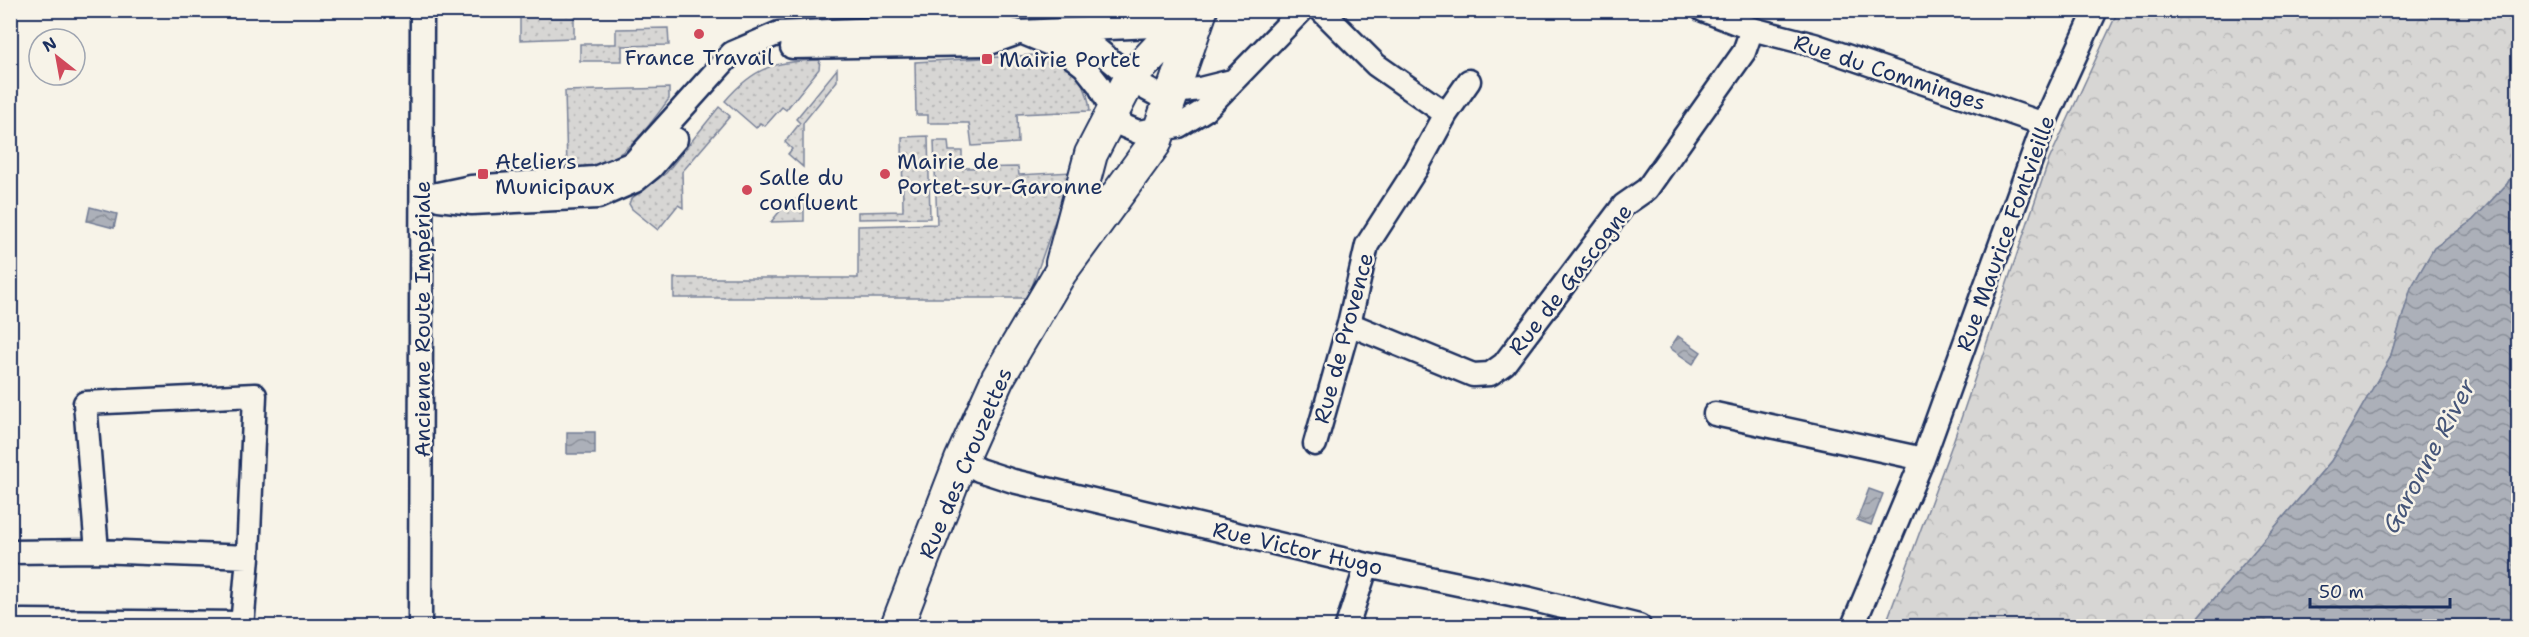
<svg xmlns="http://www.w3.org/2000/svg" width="2529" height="637" font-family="'Shantell Sans',sans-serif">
<defs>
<pattern id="grass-dots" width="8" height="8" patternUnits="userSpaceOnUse" patternTransform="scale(1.5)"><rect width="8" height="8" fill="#d7d6d4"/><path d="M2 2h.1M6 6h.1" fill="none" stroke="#b8b8b8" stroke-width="1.8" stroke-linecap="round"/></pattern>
<pattern id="park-crowns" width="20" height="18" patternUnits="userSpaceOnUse" patternTransform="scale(1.5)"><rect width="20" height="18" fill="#d7d6d4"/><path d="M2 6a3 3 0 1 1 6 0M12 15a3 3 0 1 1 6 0" fill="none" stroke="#b8b8b8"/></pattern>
<pattern id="water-waves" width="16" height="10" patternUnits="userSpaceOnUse" patternTransform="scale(1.5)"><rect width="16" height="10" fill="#acb0b9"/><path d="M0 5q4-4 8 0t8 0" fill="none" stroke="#8b909a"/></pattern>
</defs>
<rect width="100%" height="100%" fill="#f7f3e8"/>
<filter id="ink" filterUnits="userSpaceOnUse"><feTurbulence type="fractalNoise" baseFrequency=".0167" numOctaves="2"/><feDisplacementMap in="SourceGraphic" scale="12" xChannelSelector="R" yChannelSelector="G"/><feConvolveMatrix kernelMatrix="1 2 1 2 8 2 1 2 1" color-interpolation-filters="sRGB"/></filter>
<g filter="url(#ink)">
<!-- grass -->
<path fill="url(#grass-dots)" stroke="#798299" stroke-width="1.5" d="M 520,11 L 574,11 L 574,38 L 520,40 Z
M 858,11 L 858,10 L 987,11 L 971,14 L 858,17 Z
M 668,28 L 669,45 L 622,46 L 622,61 L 580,61 L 580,44 L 616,44 L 616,29 Z
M 1035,55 C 1066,60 1087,77 1090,111 L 1017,114 L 1018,143 L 972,146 L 969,123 L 928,123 L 928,115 L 916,115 L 915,62 Z
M 820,60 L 819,69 L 786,110 L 782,107 L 765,126 L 760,123 L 756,128 L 725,101 C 754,67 775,61 820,60 Z
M 837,69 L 837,81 L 803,123 L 803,167 L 788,154 L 792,149 L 785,142 L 800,123 L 796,119 Z
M 669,88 L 669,99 C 649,125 629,157 596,165 C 587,168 576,167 567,168 L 565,91 Z
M 719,107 L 730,116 L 682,172 L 683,208 L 678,205 L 658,230 L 632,209 L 629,204 L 631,199 L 666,173 Z
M 928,136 L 930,218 L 858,219 L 858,212 L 903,211 L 902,137 Z
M 934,141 L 948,141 L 949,151 L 962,151 L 962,168 L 1018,167 L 1019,175 L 1072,172 L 1028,298 L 674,298 L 674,278 L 858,278 L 858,226 L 937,224 Z
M 804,199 L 804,221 L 771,222 L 789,200 Z"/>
<!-- park -->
<path fill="url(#park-crowns)" stroke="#798299" stroke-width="1.5" d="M 2118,11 L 2518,11 L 2518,165 L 2507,184 L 2473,220 L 2434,248 L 2411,288 L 2390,358 L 2331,461 L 2191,626 L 1885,626 L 1952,445 L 2049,160 Z"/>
<!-- water -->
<path fill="url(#water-waves)" stroke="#727c95" stroke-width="1.5" d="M 2518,165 L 2518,626 L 2191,626 L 2331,461 L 2390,358 L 2411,288 L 2434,248 L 2473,220 L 2507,184 Z
M 90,207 L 117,214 L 114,228 L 87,221 Z
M 1678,336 L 1701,352 L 1693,364 L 1670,348 Z
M 567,432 L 595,432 L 595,454 L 567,454 Z
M 1869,489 L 1883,494 L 1871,525 L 1857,520 Z"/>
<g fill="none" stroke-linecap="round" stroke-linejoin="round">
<!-- street casing -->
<g stroke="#1b2f5e" stroke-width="27">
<path id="street" d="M 1321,10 L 1376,65 L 1446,114
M 1703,10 L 1752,29 L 1814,45 L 2044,124
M 1067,30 L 1083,38 L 1143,87 L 1156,94 L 1200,89 L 1232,81
M 792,47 L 987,44 L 1021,32 L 1153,26 L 1190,15
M 423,197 L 471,187 L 595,178 L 633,163 L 732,53 L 779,33 L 985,25 L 1021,32 L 1062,49 L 1084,66 L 1099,85 L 1114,114 L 1124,126 L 1138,132 L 1179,126 L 1205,110 L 1302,10
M 439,199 L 472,203 L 598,197 L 635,181 L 651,168 L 676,139
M 1349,324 L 1473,375 L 1490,374 L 1504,364 L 1624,205 L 1647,189 L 1744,52 L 1752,29
M 1715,414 L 1923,459
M 1315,444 L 1349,324 L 1367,245 L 1416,169 L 1446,114 L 1469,81
M 961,460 L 979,470 L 1013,481 L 1367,565 L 1530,599 L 1639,626
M 10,552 L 97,551
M 22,621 L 242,623
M 242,626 L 248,557 L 255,395 L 85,403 L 97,551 L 248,557
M 420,626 L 422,10
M 1347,626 L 1367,565
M 1853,626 L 1923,459 L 2044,124 L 2096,10"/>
</g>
<!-- secondary casing -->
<g stroke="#1b2f5e" stroke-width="36">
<path id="secondary" d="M 1062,263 L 1091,154 L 1131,77 L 1163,43 L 1200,12
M 897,626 L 961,460 L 998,378 L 1060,273 L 1155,143 L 1201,10"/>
</g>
<!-- street -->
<use href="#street" stroke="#f7f3e8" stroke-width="22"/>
<!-- secondary -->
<use href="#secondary" stroke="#f7f3e8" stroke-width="32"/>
</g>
</g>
<!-- markers -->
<g fill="#d1495b" stroke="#f7f3e8" stroke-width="2">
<circle cx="699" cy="34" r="6"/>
<rect x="981" y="53" width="12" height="12" rx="3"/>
<rect x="477" y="168" width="12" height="12" rx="3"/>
<circle cx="885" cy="174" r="6"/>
<circle cx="747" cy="190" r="6"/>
</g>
<g text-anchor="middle" stroke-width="5" stroke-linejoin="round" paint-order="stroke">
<!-- poi labels -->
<g font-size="22" fill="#1b2f5e" stroke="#f7f3e8" text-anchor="start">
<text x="699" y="65" text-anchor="middle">France Travail</text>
<text x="999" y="67">Mairie Portet</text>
<text x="495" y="169">Ateliers<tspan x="495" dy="25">Municipaux</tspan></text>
<text x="897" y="169">Mairie de<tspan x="897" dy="25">Portet-sur-Garonne</tspan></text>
<text x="759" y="185">Salle du<tspan x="759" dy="25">confluent</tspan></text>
</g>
<!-- street labels -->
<g font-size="22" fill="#1b2f5e" stroke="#f7f3e8">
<text transform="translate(1890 72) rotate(18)" y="8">Rue du Comminges</text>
<text transform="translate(2005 233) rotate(-70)" y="8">Rue Maurice Fontvieille</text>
<text transform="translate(1570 279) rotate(-52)" y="8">Rue de Gascogne</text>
<text transform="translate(422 319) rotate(-90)" y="8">Ancienne Route Impériale</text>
<text transform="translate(1343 338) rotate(-75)" y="8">Rue de Provence</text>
<text transform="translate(965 463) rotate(-67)" y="8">Rue des Crouzettes</text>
<text transform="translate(1298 548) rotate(13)" y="8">Rue Victor Hugo</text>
</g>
<!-- water labels -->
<g font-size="24" font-style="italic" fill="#465679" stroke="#f7f3e8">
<text transform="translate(2429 456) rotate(-62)" y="8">Garonne River</text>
</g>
</g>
<!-- margin -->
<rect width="2529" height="637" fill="none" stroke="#f7f3e8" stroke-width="36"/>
<rect x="18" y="18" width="2493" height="601" fill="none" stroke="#1b2f5e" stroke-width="2" filter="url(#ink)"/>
<!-- north arrow -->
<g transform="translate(57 57) rotate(329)"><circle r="28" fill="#f7f3e8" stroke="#9fa5b1" stroke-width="1.5"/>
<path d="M0-4.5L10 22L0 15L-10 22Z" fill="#d1495b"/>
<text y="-9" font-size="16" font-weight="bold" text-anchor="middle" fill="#1b2f5e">N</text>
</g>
<!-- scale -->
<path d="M2310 598v9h140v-9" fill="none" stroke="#1b2f5e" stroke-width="3"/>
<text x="2319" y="598" font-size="18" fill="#1b2f5e" stroke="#f7f3e8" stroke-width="4.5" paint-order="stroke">50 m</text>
</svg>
